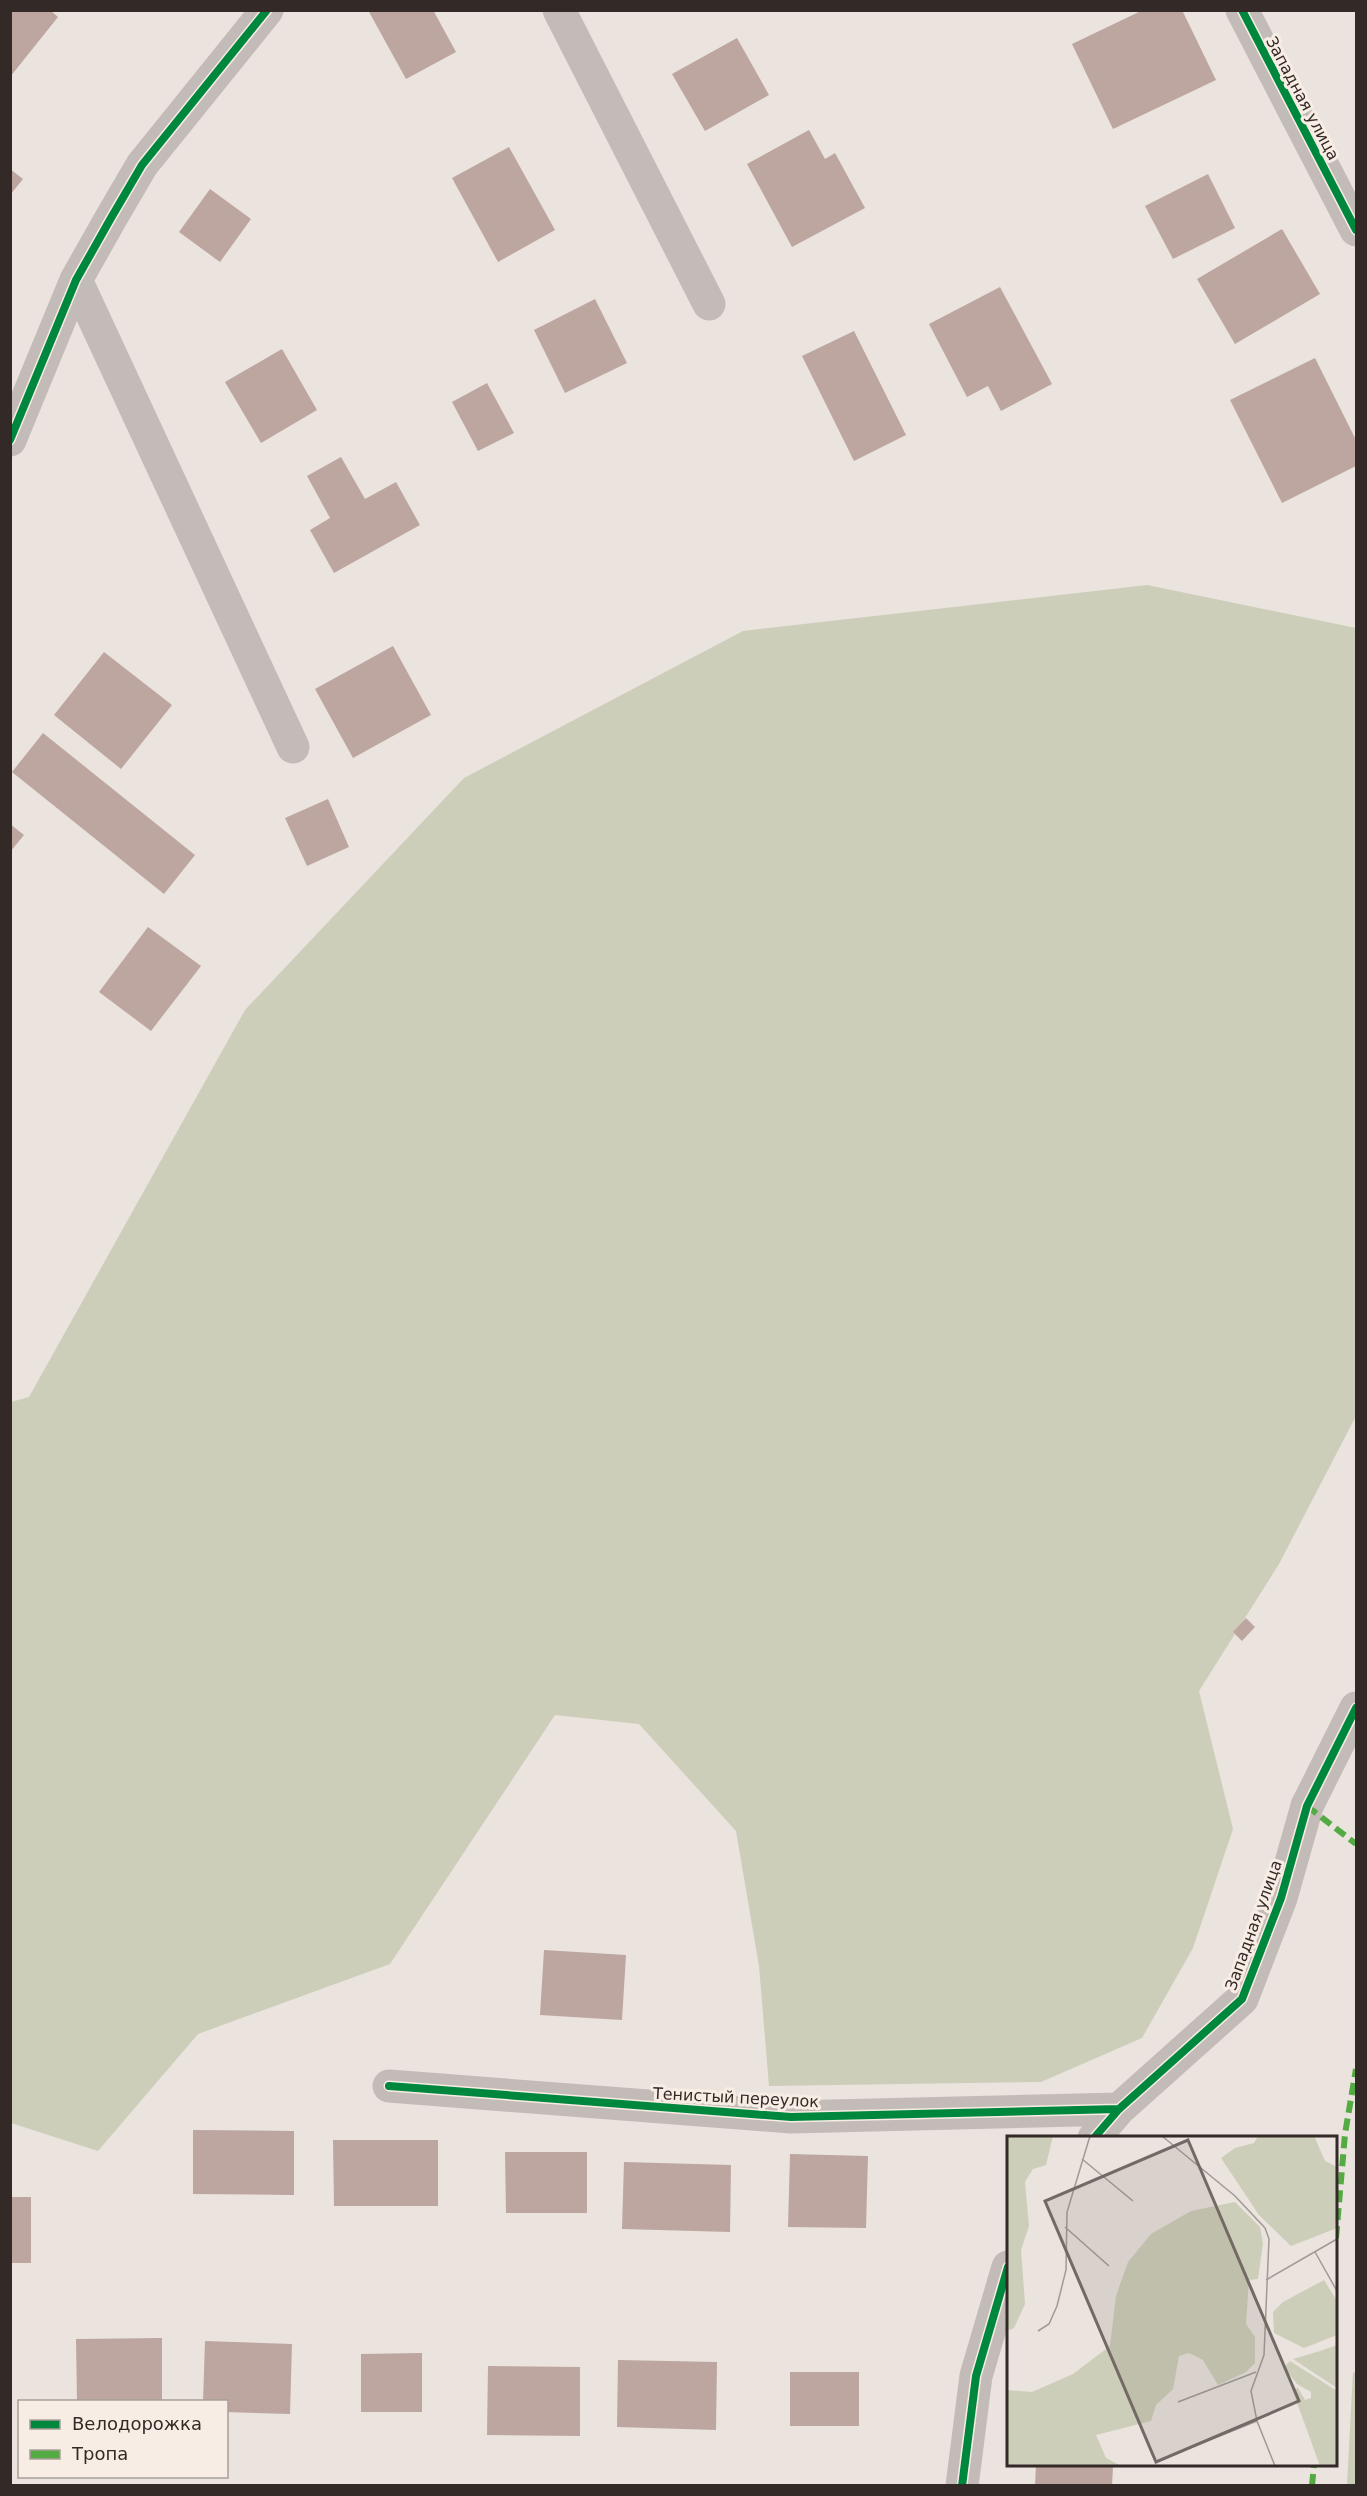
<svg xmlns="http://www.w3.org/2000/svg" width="1367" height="2496" font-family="'DejaVu Sans',sans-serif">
<rect width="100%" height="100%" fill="#eae3de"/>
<!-- green -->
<path fill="#cdceb9" d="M 1147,585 L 1356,628 L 1356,1416 L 1279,1564 L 1199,1691 L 1233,1829 L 1193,1948 L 1142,2038 L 1041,2082 L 769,2086 L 759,1966 L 736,1831 L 639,1724 L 555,1715 L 390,1964 L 198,2034 L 98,2151 L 11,2123 L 11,1402 L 29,1397 L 245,1010 L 464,778 L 743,631 Z
M 1353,2372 L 1356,2373 L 1356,2485 L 1347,2485 Z"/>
<!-- building -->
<path fill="#bda6a0" d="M 10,10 L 50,10 L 58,17 L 10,77 Z
M 368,10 L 433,10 L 456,52 L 406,79 Z
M 1143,10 L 1182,10 L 1216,80 L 1113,129 L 1072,44 Z
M 737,38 L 769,95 L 705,131 L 672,74 Z
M 809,130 L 825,159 L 835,153 L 865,208 L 792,247 L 747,164 Z
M 509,147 L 555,230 L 498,262 L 452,178 Z
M 10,169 L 23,179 L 10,195 Z
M 1208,174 L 1235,228 L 1173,259 L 1145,206 Z
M 210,189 L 251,219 L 220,262 L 179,232 Z
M 1282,229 L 1320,294 L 1235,344 L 1197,279 Z
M 1000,287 L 1052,384 L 1001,411 L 988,386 L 967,397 L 929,324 Z
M 595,299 L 627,363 L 565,393 L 534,330 Z
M 854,331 L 906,435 L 854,461 L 802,356 Z
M 282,349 L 317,410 L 261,443 L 225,382 Z
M 1315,358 L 1356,440 L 1356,466 L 1282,503 L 1230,400 Z
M 487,383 L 514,433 L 478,451 L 452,402 Z
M 341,457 L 365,499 L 396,482 L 420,525 L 334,573 L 310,530 L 330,518 L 307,476 Z
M 393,646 L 431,715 L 353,758 L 315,689 Z
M 104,652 L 172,705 L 121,769 L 54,715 Z
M 43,733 L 195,855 L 164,894 L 12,772 Z
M 328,799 L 349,847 L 307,866 L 285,818 Z
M 10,824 L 24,835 L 10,852 Z
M 148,927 L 201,966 L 151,1031 L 99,992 Z
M 1246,1618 L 1255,1627 L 1242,1641 L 1233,1632 Z
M 544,1950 L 626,1955 L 622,2020 L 540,2015 Z
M 193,2130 L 294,2131 L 294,2195 L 193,2194 Z
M 333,2140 L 438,2140 L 438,2206 L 334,2206 Z
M 505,2152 L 587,2152 L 587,2213 L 506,2213 Z
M 790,2154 L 868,2156 L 866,2228 L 788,2227 Z
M 624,2162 L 731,2165 L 730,2232 L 622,2229 Z
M 10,2197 L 31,2197 L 31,2263 L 10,2263 Z
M 162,2338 L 162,2402 L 77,2402 L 76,2339 Z
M 205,2341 L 292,2344 L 290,2414 L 226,2412 L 226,2402 L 203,2402 Z
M 422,2353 L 422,2412 L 361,2412 L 361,2354 Z
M 618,2360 L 717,2362 L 716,2430 L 617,2427 Z
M 488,2366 L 580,2367 L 580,2436 L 487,2435 Z
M 790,2372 L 859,2372 L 859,2426 L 790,2426 Z
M 1036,2464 L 1113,2466 L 1112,2486 L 1035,2486 Z"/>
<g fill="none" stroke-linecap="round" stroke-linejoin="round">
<!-- minor -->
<path stroke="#c3bbb7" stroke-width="33" d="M 559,10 L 709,304
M 1242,10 L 1356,230
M 76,280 L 293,747
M 10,440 L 76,280 L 111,218 L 142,165 L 267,10
M 389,2086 L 791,2117 L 1119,2109
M 1094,2138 L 1119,2109 L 1242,1999 L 1281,1898 L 1307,1806 L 1356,1708
M 962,2486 L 976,2376 L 1008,2267"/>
<!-- quiet -->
<path stroke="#54ab44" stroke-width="6" stroke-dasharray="12 6" stroke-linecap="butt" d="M 1307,1806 L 1356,1844
M 1336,2238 L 1345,2134 L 1356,2069
M 1312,2486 L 1314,2464"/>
<!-- cycleway casing -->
<g stroke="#f8ede5" stroke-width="11">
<path id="cycleway" d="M 1242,10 L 1356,230
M 10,440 L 76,280 L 111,218 L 142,165 L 267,10
M 389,2086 L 791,2117 L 1119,2109
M 1094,2138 L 1119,2109 L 1242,1999 L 1281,1898 L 1307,1806 L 1356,1708
M 962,2486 L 976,2376 L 1008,2267"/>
</g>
<!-- cycleway -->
<use href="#cycleway" stroke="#00873e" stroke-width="8"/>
</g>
<g text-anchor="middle" stroke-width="6" stroke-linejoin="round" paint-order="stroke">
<!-- street labels -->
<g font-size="16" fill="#332926" stroke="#f8ede5">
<text transform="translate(1303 98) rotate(62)" y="6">Западная улица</text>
<text transform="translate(1253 1925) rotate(-70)" y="6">Западная улица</text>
<text transform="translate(736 2097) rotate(3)" y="6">Тенистый переулок</text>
</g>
</g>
<!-- overview -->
<g transform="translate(1007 2136)">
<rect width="330" height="330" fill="#eae3de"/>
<path d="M 0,0 L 46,0 L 39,29 L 26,33 L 18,46 L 22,90 L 14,114 L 18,168 L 7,192 L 0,195 ZM 251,0 L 307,0 L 318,25 L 330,31 L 330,92 L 284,110 L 252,79 L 214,22 L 228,12 L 247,7 ZM 228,66 L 253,91 L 256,107 L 251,143 L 242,144 L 239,188 L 248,201 L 248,227 L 239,236 L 211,249 L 196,224 L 182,217 L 172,220 L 166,253 L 149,269 L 144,285 L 89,299 L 99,322 L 114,330 L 0,330 L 0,254 L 25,256 L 66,238 L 103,210 L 109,160 L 121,126 L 144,98 L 184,75 ZM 317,144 L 330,165 L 330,199 L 297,212 L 267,197 L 266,176 L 276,166 ZM 330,209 L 330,252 L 286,223 L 313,215 ZM 283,225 L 330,255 L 330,330 L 313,330 L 285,253 L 291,252 L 298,264 L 304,262 L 304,256 L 290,248 L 277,231 Z" fill="#cdceb9"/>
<path fill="none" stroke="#a19994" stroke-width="1.5" d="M 155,0 L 228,60 L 258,92 L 262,103 L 257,219 L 244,255 L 250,285 L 268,330M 75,23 L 126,65M 58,91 L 102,130M 308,116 L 330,155M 259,144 L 330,103M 31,195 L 42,188 L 50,170 L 59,134 L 60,76 L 83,0M 171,266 L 249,236M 158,322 L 250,285"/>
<path fill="#736a66" fill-opacity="0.15" stroke="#736a66" stroke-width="3" d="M 181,4 L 292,265 L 149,326 L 38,65 Z"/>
<rect width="330" height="330" fill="none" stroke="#332926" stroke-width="3"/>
</g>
<!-- border -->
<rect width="1367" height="2496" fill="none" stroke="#332926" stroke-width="24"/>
<!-- legend -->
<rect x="18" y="2400" width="210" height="78" fill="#f8ede5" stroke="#a99f99" stroke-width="1.5"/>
<rect x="30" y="2420" width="30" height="9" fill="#00873e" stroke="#a99f99" stroke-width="1.5"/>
<text x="72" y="2430" font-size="18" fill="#332926">Велодорожка</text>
<rect x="30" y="2450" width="30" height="9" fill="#54ab44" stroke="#a99f99" stroke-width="1.5"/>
<text x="72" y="2460" font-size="18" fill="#332926">Тропа</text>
</svg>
